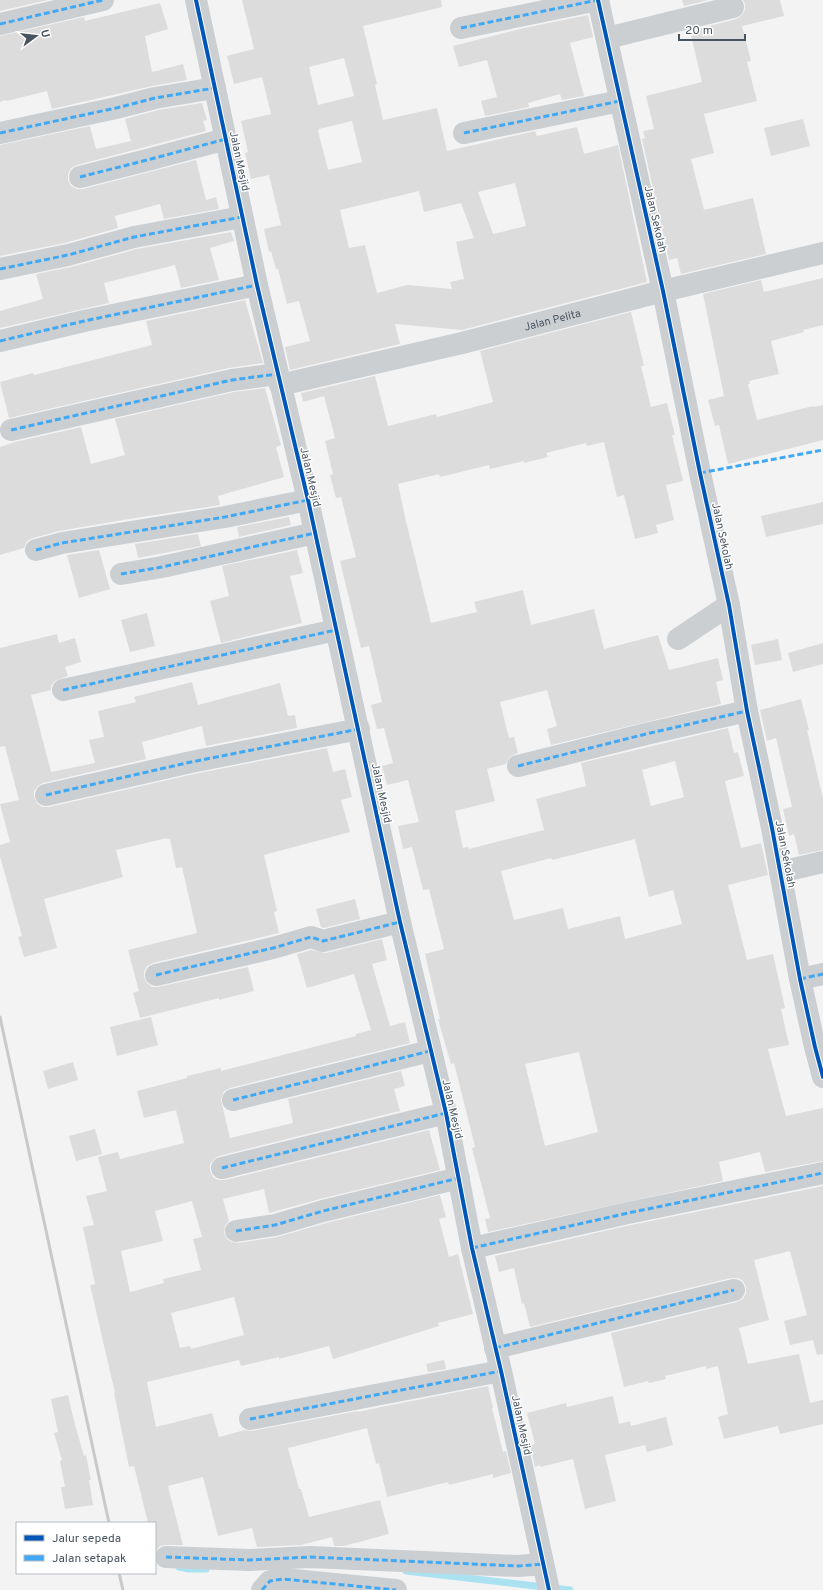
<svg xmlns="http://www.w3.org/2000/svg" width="823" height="1590" font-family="Overpass,sans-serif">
<rect width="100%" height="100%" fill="#f3f3f3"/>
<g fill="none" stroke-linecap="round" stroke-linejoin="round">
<!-- stream -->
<path stroke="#aae2f2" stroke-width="7" d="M 179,1567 L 189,1569 L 206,1569
M 406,1571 L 570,1590"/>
</g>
<!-- building -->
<path fill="#dcdcdd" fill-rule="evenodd" d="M 0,0 L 48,0 L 0,11 Z
M 242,0 L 441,0 L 442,7 L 363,26 L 377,84 L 375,85 L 383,120 L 437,108 L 447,151 L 535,131 L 537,136 L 577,127 L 584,154 L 618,145 L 647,282 L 462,330 L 395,324 L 400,344 L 290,370 L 285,347 L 310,341 L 299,301 L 287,304 L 278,269 L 276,269 L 271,251 L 269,252 L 264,229 L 281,225 L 269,175 L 251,179 L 245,153 L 248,152 L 241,121 L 271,114 L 262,77 L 234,84 L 227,56 L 254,49 ZM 344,58 L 354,96 L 318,105 L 309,67 ZM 352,121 L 362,162 L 328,170 L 318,131 L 319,129 ZM 515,183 L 526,226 L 493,234 L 478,192 ZM 419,191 L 424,212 L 461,203 L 474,238 L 456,242 L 464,279 L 450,282 L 452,289 L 407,285 L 377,293 L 365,245 L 349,248 L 340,210 Z
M 682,0 L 709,0 L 684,6 Z
M 743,0 L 780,0 L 784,16 L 742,26 L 751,61 L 747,62 L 757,101 L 704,114 L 714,153 L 691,159 L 704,210 L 753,198 L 766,254 L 681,274 L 677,258 L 669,260 L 642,139 L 645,138 L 643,131 L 654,129 L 646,96 L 702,82 L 690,31 L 736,19 L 741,16 L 745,10 L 745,4 Z
M 160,3 L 168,29 L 145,36 L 152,72 L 183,64 L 187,80 L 152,86 L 52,109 L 47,91 L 7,101 L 6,100 L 0,102 L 0,36 L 84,17 L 85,21 Z
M 588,15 L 593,37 L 570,43 L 584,96 L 562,100 L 560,94 L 528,103 L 529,107 L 485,116 L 481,101 L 497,97 L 487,60 L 459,67 L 453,46 L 524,28 Z
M 202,103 L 207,120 L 203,121 L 206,131 L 77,165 L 71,168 L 68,174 L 68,180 L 71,186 L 77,189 L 83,189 L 196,160 L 206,200 L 216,197 L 219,209 L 164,219 L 160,204 L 115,216 L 118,228 L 65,243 L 0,256 L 0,145 L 90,126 L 96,149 L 131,141 L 125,119 L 158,110 Z
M 803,119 L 810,146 L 771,156 L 764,128 Z
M 231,232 L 234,241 L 210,248 L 219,280 L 181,288 L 175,265 L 104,283 L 109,303 L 0,328 L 0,311 L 43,299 L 36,274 L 71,267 L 137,249 Z
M 823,278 L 823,325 L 803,330 L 804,332 L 771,341 L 779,374 L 749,381 L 750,384 L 748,384 L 757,420 L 813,406 L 813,407 L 823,405 L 823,440 L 728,464 L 719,425 L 715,426 L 708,400 L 724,396 L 703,294 L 761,280 L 764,292 Z
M 245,300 L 263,363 L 229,368 L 9,418 L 0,382 L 33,373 L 34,375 L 152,345 L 146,321 Z
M 631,312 L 644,366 L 641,366 L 651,407 L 667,403 L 675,435 L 672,435 L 683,481 L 666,485 L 674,520 L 656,525 L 658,533 L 635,539 L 624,495 L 617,497 L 604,442 L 587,446 L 586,443 L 546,453 L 548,457 L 524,463 L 524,461 L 490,469 L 489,465 L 440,477 L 439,474 L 398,484 L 405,517 L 431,623 L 477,612 L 474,602 L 523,590 L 531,625 L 594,609 L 604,649 L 658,635 L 669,670 L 718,658 L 723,680 L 716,682 L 721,704 L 551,745 L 547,729 L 557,726 L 547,690 L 500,702 L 509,738 L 514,737 L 518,753 L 510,757 L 506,764 L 487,769 L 495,801 L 455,811 L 463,848 L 468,847 L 469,849 L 544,830 L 536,799 L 586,786 L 581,763 L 728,728 L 734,753 L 738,752 L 744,776 L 725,781 L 741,848 L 761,843 L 768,875 L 728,885 L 747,960 L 773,954 L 785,1008 L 781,1009 L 789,1045 L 768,1049 L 786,1116 L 823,1108 L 823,1161 L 765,1172 L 760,1152 L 719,1162 L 723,1181 L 488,1232 L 485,1219 L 490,1218 L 472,1148 L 475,1147 L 454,1063 L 451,1064 L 438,1019 L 440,1019 L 425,954 L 444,949 L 429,889 L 423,890 L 412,847 L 403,849 L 398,826 L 419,822 L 408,780 L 387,785 L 382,766 L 393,763 L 384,728 L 377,729 L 371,705 L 382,702 L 369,646 L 361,648 L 340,561 L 356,557 L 341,497 L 336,498 L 330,475 L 333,474 L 325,441 L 335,438 L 324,396 L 303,402 L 301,393 L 375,376 L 388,426 L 436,414 L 437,417 L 493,402 L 480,351 ZM 675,761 L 684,797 L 651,806 L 642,770 ZM 635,839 L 649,897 L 673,890 L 682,924 L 625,939 L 620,916 L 568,929 L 563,908 L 514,920 L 501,871 L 551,858 L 552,860 ZM 579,1052 L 598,1132 L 545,1146 L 525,1064 Z
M 265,388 L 281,445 L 276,447 L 284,477 L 218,496 L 220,505 L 129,519 L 59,531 L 33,538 L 27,541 L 24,548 L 0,555 L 0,447 L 15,442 L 81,427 L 91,464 L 125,455 L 115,419 L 234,392 Z
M 823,502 L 823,524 L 766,537 L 761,516 Z
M 289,517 L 291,525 L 239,537 L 237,527 Z
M 198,534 L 201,546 L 138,558 L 135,544 Z
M 99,550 L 110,589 L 79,598 L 67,555 Z
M 297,550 L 303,573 L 290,576 L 302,623 L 221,643 L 210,601 L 229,596 L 222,566 Z
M 147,613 L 155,646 L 130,652 L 121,620 Z
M 57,634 L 59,643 L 75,638 L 81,662 L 65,667 L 68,676 L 55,681 L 51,686 L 51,690 L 31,695 L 51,772 L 95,763 L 89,740 L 104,737 L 98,711 L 136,702 L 134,697 L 192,682 L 198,705 L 280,683 L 288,716 L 295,715 L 297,728 L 206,746 L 202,726 L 142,742 L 146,759 L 43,783 L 38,786 L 34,791 L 34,797 L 37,803 L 42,807 L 49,807 L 194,774 L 327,748 L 333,772 L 345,769 L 352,797 L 341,800 L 350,832 L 264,855 L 277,911 L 274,912 L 279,933 L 153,963 L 147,966 L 144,972 L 144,977 L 147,983 L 152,987 L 158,987 L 248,967 L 254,991 L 219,1000 L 219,998 L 140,1018 L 133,993 L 139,991 L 128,950 L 197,933 L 182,867 L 176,868 L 170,839 L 167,839 L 167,838 L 116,850 L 123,877 L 44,899 L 57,948 L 24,957 L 18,937 L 22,936 L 0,856 L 0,845 L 10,842 L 0,804 L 19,800 L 5,746 L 0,747 L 0,648 Z
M 778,639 L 782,660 L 755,665 L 751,645 Z
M 823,643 L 823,664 L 793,672 L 788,653 Z
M 801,699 L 809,730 L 807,730 L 823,799 L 823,850 L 799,855 L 794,834 L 789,836 L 783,809 L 792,807 L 776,738 L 767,741 L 760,710 Z
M 355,899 L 360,919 L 324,928 L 321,927 L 316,909 Z
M 382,939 L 387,960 L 372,964 L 390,1026 L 405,1022 L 410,1043 L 230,1088 L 224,1091 L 221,1100 L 230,1138 L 293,1123 L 288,1099 L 401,1071 L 405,1086 L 394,1089 L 400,1111 L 219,1156 L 214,1159 L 210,1164 L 210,1171 L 213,1177 L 218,1180 L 225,1180 L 429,1130 L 440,1170 L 320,1199 L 269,1213 L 264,1189 L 223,1199 L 229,1221 L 225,1226 L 224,1233 L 227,1239 L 231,1242 L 238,1243 L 277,1237 L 326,1223 L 440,1195 L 446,1217 L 439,1219 L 449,1257 L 458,1254 L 473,1314 L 438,1323 L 439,1326 L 333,1359 L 329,1346 L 279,1359 L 279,1357 L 241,1366 L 239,1360 L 147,1382 L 156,1427 L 212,1413 L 219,1437 L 245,1430 L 252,1431 L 358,1411 L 358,1412 L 381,1407 L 488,1386 L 493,1408 L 492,1408 L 503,1452 L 506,1451 L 511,1473 L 493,1478 L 493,1474 L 449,1485 L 448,1482 L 387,1497 L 379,1463 L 376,1464 L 367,1428 L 288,1448 L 299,1489 L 301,1489 L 309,1517 L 380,1500 L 389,1534 L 344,1546 L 334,1546 L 332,1537 L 301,1545 L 257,1547 L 252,1528 L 218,1536 L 203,1477 L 168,1486 L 183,1545 L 166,1545 L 160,1546 L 155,1552 L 155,1523 L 148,1523 L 134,1466 L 129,1467 L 114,1393 L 115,1393 L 90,1285 L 95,1284 L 83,1227 L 94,1225 L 86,1196 L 107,1191 L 98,1157 L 118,1152 L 120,1159 L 184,1143 L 176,1110 L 144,1118 L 137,1091 L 187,1078 L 187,1076 L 221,1068 L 221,1071 L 356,1036 L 356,1034 L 371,1030 L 354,974 L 307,988 L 297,954 L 311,950 L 326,953 ZM 192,1201 L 202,1237 L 193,1239 L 201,1270 L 163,1279 L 164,1283 L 130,1292 L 121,1251 L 163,1241 L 155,1211 ZM 234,1297 L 244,1335 L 191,1349 L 190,1346 L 180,1348 L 171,1313 Z
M 151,1017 L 158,1045 L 117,1056 L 110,1027 Z
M 73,1062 L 78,1080 L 48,1089 L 43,1071 Z
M 95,1129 L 102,1154 L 76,1161 L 69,1136 Z
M 823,1186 L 823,1354 L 817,1355 L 813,1340 L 790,1345 L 784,1321 L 807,1315 L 790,1251 L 754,1260 L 769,1320 L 739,1328 L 748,1364 L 799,1354 L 810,1403 L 823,1400 L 823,1424 L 780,1434 L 778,1426 L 724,1439 L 718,1417 L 728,1414 L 718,1366 L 706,1369 L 706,1366 L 665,1376 L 666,1379 L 649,1383 L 648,1381 L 624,1387 L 611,1333 L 737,1302 L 743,1299 L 746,1293 L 746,1287 L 743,1281 L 738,1278 L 731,1278 L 530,1327 L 524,1303 L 522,1304 L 514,1268 L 499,1272 L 495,1256 L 631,1225 Z
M 444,1360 L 446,1369 L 428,1372 L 426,1364 Z
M 68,1395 L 74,1421 L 84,1456 L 86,1455 L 91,1480 L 89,1480 L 93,1505 L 65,1509 L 61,1487 L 65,1487 L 60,1461 L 62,1460 L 54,1433 L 58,1432 L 51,1399 Z
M 613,1396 L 619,1424 L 630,1421 L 631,1426 L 666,1417 L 673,1445 L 647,1452 L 645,1445 L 605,1455 L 616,1501 L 585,1509 L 573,1459 L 540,1467 L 540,1465 L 535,1467 L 530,1445 L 535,1444 L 527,1413 L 566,1403 L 567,1407 Z"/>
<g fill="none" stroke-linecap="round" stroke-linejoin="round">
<!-- minor -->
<g stroke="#cccfd2" stroke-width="22">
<path d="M 196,0 L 257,285 L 308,500 L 400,922 L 446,1113 L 472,1248 L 501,1371 L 549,1590"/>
<path d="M 598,0 L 663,291 L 700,473 L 729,605 L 747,711 L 772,828 L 800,979 L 815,1047 L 823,1077"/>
<path d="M 0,24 L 103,0"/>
<path d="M 461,28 L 598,0"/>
<path d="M 607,38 L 733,7"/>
<path d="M 0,133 L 116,108 L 155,98 L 215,88"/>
<path d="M 464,133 L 620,101"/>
<path d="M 80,177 L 151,159 L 226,139"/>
<path d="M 0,269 L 68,255 L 134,237 L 242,217"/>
<path d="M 0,341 L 84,321 L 257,285"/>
<path id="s1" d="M 280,385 L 462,343 L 663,291 L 823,253"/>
<path d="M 11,430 L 232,380 L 277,374"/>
<path d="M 36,550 L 62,543 L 225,517 L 308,500"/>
<path d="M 121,574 L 162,567 L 315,533"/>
<path d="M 678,639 L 729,605"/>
<path d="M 63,690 L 336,630"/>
<path d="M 518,766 L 646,734 L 747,711"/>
<path d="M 46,795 L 191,762 L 359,729"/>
<path d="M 780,872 L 823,862"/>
<path d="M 156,975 L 273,948 L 311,937 L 323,941 L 400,922"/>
<path d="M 800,979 L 823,974"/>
<path d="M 233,1100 L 430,1051"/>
<path d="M 222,1168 L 446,1113"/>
<path d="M 236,1231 L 275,1225 L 323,1211 L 459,1178"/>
<path d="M 472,1248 L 628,1213 L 823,1173"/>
<path d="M 495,1348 L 734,1290"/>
<path d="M 250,1419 L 501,1371"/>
<path d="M 166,1557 L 249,1560 L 310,1557 L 518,1566 L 543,1564"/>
<path d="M 262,1590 L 270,1581 L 283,1579 L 396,1590"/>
</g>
<!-- rail -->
<path stroke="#c8c9cb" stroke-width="3" d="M 0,1017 L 109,1523
M 119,1573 L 123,1590"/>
<!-- quiet -->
<path stroke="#3fa9f5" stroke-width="3" stroke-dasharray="6 3" stroke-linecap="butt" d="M 0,24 L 103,0
M 461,28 L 598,0
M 0,133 L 116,108 L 155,98 L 215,88
M 464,133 L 620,101
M 80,177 L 151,159 L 226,139
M 0,269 L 68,255 L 134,237 L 242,217
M 0,341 L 84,321 L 257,285
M 11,430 L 232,380 L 277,374
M 700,473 L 823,450
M 36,550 L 62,543 L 225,517 L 308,500
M 121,574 L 162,567 L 315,533
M 63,690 L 336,630
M 518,766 L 646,734 L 747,711
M 46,795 L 191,762 L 359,729
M 156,975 L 273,948 L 311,937 L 323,941 L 400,922
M 800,979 L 823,974
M 233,1100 L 430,1051
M 222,1168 L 446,1113
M 236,1231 L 275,1225 L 323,1211 L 459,1178
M 472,1248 L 628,1213 L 823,1173
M 495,1348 L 734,1290
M 250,1419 L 501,1371
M 166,1557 L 249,1560 L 310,1557 L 518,1566 L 543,1564
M 262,1590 L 270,1581 L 283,1579 L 396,1590"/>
<!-- cycleway casing -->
<g stroke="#fff" stroke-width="6">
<path id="cycleway" d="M 196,0 L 257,285 L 308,500 L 400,922 L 446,1113 L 472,1248 L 501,1371 L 549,1590
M 598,0 L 663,291 L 700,473 L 729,605 L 747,711 L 772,828 L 800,979 L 815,1047 L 823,1077"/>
</g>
<!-- cycleway -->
<use href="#cycleway" stroke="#0057b8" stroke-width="4"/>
</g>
<g text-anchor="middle" stroke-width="3" stroke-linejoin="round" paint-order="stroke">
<!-- street labels -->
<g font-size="11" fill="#485561" stroke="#fff">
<text transform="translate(240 161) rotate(78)" y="4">Jalan Mesjid</text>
<text transform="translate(656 219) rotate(77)" y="4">Jalan Sekolah</text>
<text dy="4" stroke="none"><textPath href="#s1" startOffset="280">Jalan Pelita</textPath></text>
<text transform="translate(311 477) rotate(77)" y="4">Jalan Mesjid</text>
<text transform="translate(723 536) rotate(78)" y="4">Jalan Sekolah</text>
<text transform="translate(382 793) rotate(78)" y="4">Jalan Mesjid</text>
<text transform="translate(786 854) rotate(79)" y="4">Jalan Sekolah</text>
<text transform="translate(453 1109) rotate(77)" y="4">Jalan Mesjid</text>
<text transform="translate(522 1425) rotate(78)" y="4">Jalan Mesjid</text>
</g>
</g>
<!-- legend -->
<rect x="16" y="1522" width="140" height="52" fill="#ffffff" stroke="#b6bbc0"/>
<rect x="24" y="1535" width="20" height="6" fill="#0057b8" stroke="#b6bbc0"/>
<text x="52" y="1542" font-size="12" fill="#485561">Jalur sepeda</text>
<rect x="24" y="1555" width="20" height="6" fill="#3fa9f5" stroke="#b6bbc0"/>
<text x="52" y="1562" font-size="12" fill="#485561">Jalan setapak</text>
<!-- north arrow -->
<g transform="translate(36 36) rotate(75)" stroke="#ffffff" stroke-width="3" paint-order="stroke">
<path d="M0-3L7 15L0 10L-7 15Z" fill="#485561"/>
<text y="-6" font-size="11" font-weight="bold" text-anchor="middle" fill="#485561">U</text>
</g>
<!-- scale -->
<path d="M679 34v6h66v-6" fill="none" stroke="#485561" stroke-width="2"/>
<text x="685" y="34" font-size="12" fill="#485561" stroke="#ffffff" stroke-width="3" paint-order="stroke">20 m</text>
</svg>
